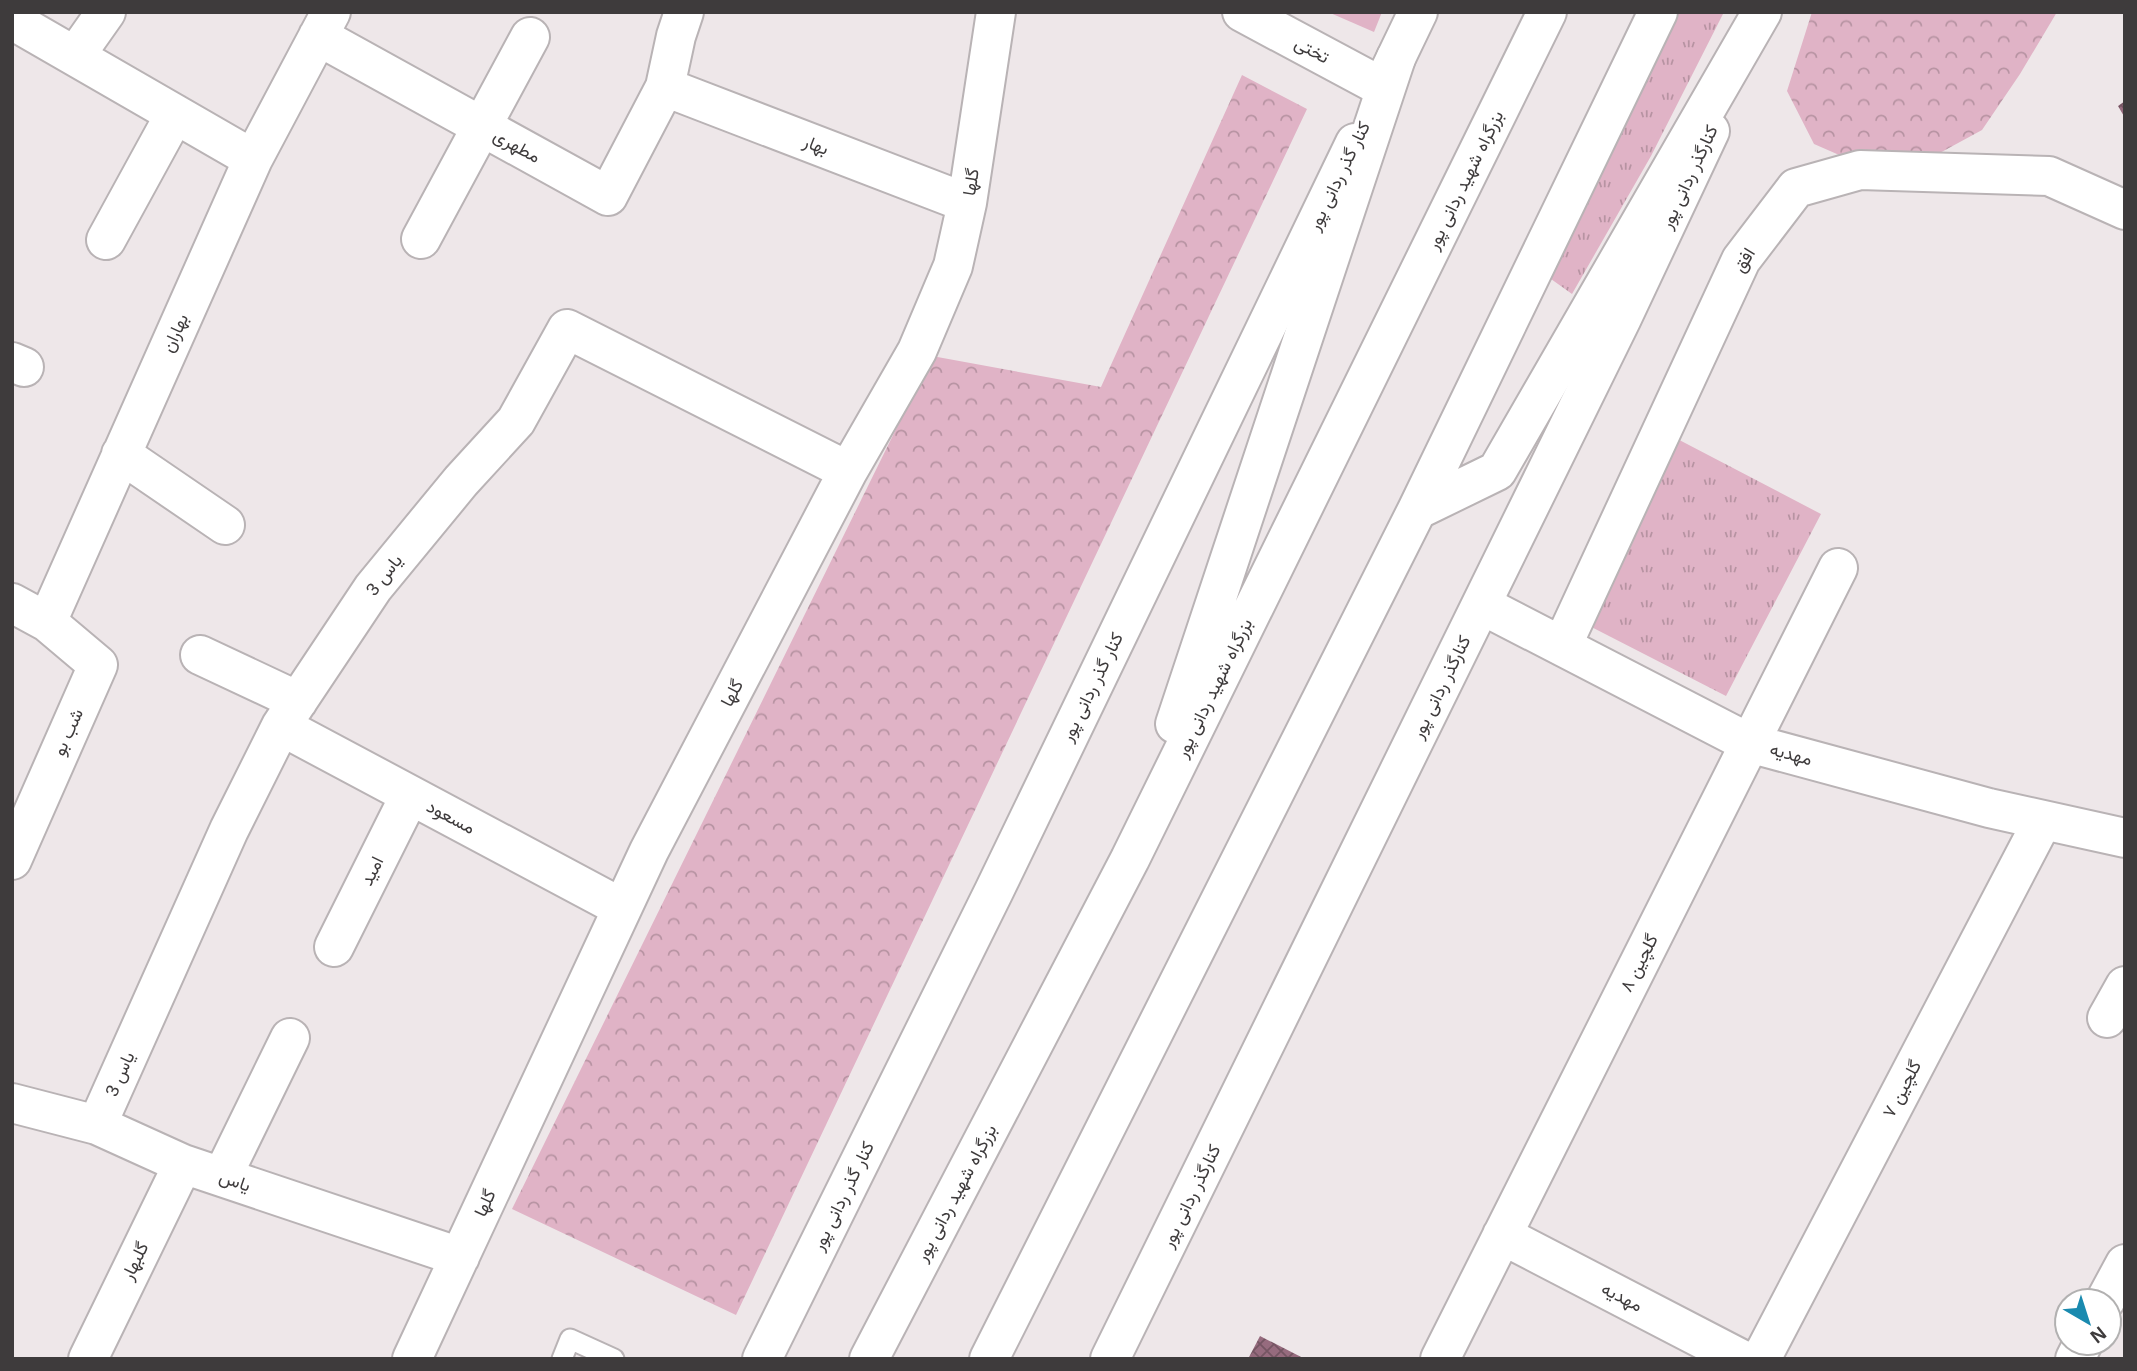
<svg xmlns="http://www.w3.org/2000/svg" width="2137" height="1371" font-family="Arial,Vazirmatn,sans-serif">
<defs>
<pattern id="grass-tufts" width="24" height="20" patternUnits="userSpaceOnUse" patternTransform="scale(1.75)"><rect width="24" height="20" fill="#e0b3c6"/><path d="M3 7l-1-3M5 7V3M7 7l1-3M15 17l-1-3M17 17v-4M19 17l1-3" fill="none" stroke="#b793a2"/></pattern>
<pattern id="forest-crowns" width="20" height="18" patternUnits="userSpaceOnUse" patternTransform="scale(1.75)"><rect width="20" height="18" fill="#e0b3c6"/><path d="M2 6a3 3 0 1 1 6 0M12 15a3 3 0 1 1 6 0" fill="none" stroke="#b793a2"/></pattern>
<pattern id="building-cross-hatch" width="8" height="8" patternUnits="userSpaceOnUse" patternTransform="scale(1.75)"><rect width="8" height="8" fill="#966b7e"/><path d="M0 0l8 8M0 8l8-8" fill="none" stroke="#755563"/></pattern>
</defs>
<rect width="100%" height="100%" fill="#eee7e9"/>
<!-- grass -->
<path fill="url(#grass-tufts)" d="M 1666,12 L 1724,12 L 1651,156 L 1572,294 L 1544,274 Z
M 1664,432 L 1821,514 L 1726,696 L 1568,615 Z"/>
<!-- forest -->
<path fill="url(#forest-crowns)" d="M 1812,12 L 2057,12 L 2020,74 L 1982,130 L 1925,161 L 1869,168 L 1814,144 L 1787,91 Z
M 1242,75 L 1307,109 L 736,1315 L 512,1209 L 932,356 L 1101,387 Z"/>
<!-- park -->
<path fill="#e0b3c6" d="M 1328,12 L 1382,12 L 1374,32 Z"/>
<!-- building -->
<path fill="url(#building-cross-hatch)" d="M 2125,101 L 2125,118 L 2118,106 Z
M 1260,1336 L 1305,1359 L 1248,1359 Z"/>
<g fill="none" stroke-linecap="round" stroke-linejoin="round">
<!-- lane casing -->
<g stroke="#b9b3b5" stroke-width="23">
<path id="lane" d="M 562,1359 L 570,1339 L 614,1359"/>
</g>
<!-- street casing -->
<g stroke="#b9b3b5" stroke-width="42">
<path id="street" d="M 1242,12 L 1382,87
M 12,20 L 253,159
M 318,36 L 608,196 L 665,87 L 676,36 L 684,12
M 75,56 L 106,12
M 665,87 L 967,203
M 421,239 L 530,37
M 106,240 L 175,114
M 12,362 L 24,367
M 121,454 L 225,525
M 12,603 L 47,622 L 98,665 L 12,860
M 1482,605 L 1749,743 L 1989,808 L 2125,838
M 47,622 L 253,159 L 331,12
M 1562,646 L 1741,260 L 1796,188 L 1860,170 L 2049,176 L 2125,210
M 200,655 L 298,701
M 281,726 L 622,908
M 334,947 L 410,795
M 2107,1018 L 2125,986
M 12,1103 L 97,1125 L 183,1164 L 460,1257
M 97,1125 L 229,830 L 281,726 L 373,588 L 461,481 L 516,421 L 567,329 L 848,471
M 222,1177 L 290,1038
M 1502,1235 L 1741,1359
M 2105,1301 L 2125,1264
M 88,1359 L 183,1164
M 412,1359 L 649,851 L 848,471 L 917,351 L 953,266 L 967,203 L 996,12
M 1440,1359 L 1838,568
M 1761,1359 L 2043,820
M 2075,1359 L 2083,1343"/>
</g>
<!-- primary casing -->
<g stroke="#b9b3b5" stroke-width="42">
<path id="primary" d="M 1381,89 L 1418,12
M 762,1359 L 994,891 L 1355,143
M 1110,1359 L 1622,318 L 1710,131"/>
</g>
<!-- highway casing -->
<g stroke="#b9b3b5" stroke-width="42">
<path id="highway" d="M 1417,510 L 1497,471 L 1762,12
M 1175,724 L 1396,58
M 869,1359 L 1130,859 L 1547,12
M 989,1359 L 1417,510 L 1658,12"/>
</g>
<!-- lane -->
<use href="#lane" stroke="#fff" stroke-width="19"/>
<!-- street -->
<use href="#street" stroke="#fff" stroke-width="38"/>
<!-- primary -->
<use href="#primary" stroke="#fff" stroke-width="38"/>
<!-- highway -->
<use href="#highway" stroke="#fff" stroke-width="38"/>
</g>
<g text-anchor="middle" stroke-width="7" stroke-linejoin="round" paint-order="stroke">
<!-- street labels -->
<g font-size="18" fill="#3e3b3c" stroke="#fff">
<text transform="translate(1312 50) rotate(28)" y="6">تختی</text>
<text transform="translate(816 145) rotate(21)" y="6">بهار</text>
<text transform="translate(517 146) rotate(29)" y="6">مطهری</text>
<text transform="translate(1339 176) rotate(-64)" y="6">کنار گذر ردانی پور</text>
<text transform="translate(1689 177) rotate(-65)" y="6">کنارگذر ردانی پور</text>
<text transform="translate(1465 180) rotate(-64)" y="6">بزرگراه شهید ردانی پور</text>
<text transform="translate(971 182) rotate(-81)" y="6">گلها</text>
<text transform="translate(1744 260) rotate(-58)" y="6">افق</text>
<text transform="translate(175 333) rotate(-66)" y="6">بهاران</text>
<text transform="translate(384 575) rotate(-52)" y="6">یاس 3</text>
<text transform="translate(1092 687) rotate(-64)" y="6">کنار گذر ردانی پور</text>
<text transform="translate(1441 687) rotate(-64)" y="6">کنارگذر ردانی پور</text>
<text transform="translate(1214 688) rotate(-64)" y="6">بزرگراه شهید ردانی پور</text>
<text transform="translate(732 693) rotate(-62)" y="6">گلها</text>
<text transform="translate(68 732) rotate(-66)" y="6">شب بو</text>
<text transform="translate(1791 754) rotate(15)" y="6">مهدیه</text>
<text transform="translate(451 817) rotate(28)" y="6">مسعود</text>
<text transform="translate(372 871) rotate(-64)" y="6">امید</text>
<text transform="translate(1639 963) rotate(-63)" y="6">گلچین ۸</text>
<text transform="translate(120 1074) rotate(-66)" y="6">یاس 3</text>
<text transform="translate(1902 1089) rotate(-62)" y="6">گلچین ۷</text>
<text transform="translate(235 1181) rotate(19)" y="6">یاس</text>
<text transform="translate(956 1193) rotate(-62)" y="6">بزرگراه شهید ردانی پور</text>
<text transform="translate(843 1196) rotate(-64)" y="6">کنار گذر ردانی پور</text>
<text transform="translate(1191 1196) rotate(-64)" y="6">کنارگذر ردانی پور</text>
<text transform="translate(485 1203) rotate(-65)" y="6">گلها</text>
<text transform="translate(135 1261) rotate(-64)" y="6">گلبهار</text>
<text transform="translate(1622 1297) rotate(27)" y="6">مهدیه</text>
</g>
</g>
<!-- border -->
<rect width="2137" height="1371" fill="none" stroke="#3e3b3c" stroke-width="28"/>
<!-- north arrow -->
<g transform="translate(2088 1322) rotate(141)"><circle r="33" fill="#ffffff" stroke="#b2b1b1" stroke-width="2"/>
<path d="M0-5L12 26L0 18L-12 26Z" fill="#1a8aaf"/>
<text y="-10" font-size="19" font-weight="bold" text-anchor="middle" fill="#3e3b3c">N</text>
</g>
</svg>
